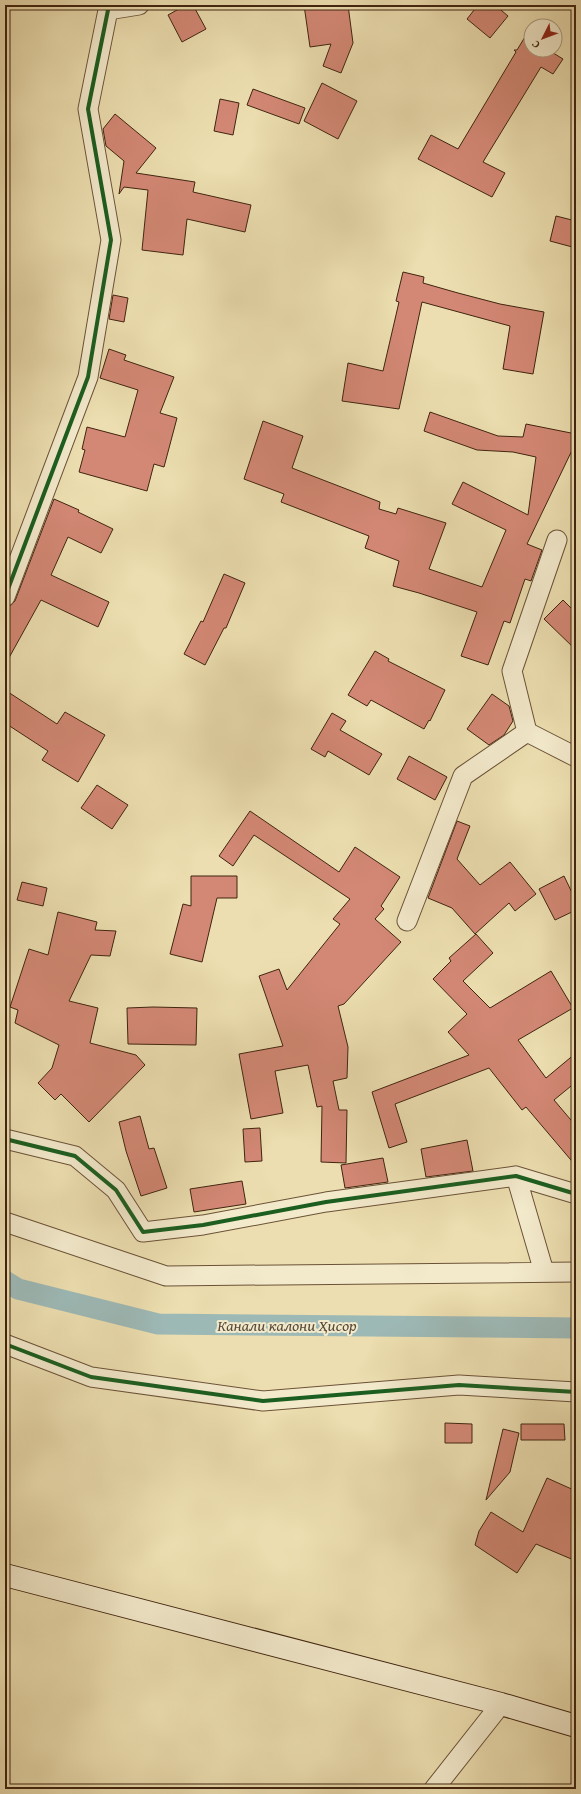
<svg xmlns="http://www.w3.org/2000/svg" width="581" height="1794" font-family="'Gentium Book Plus',serif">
<rect width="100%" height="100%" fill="#ecdeb0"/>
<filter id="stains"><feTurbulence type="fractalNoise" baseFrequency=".005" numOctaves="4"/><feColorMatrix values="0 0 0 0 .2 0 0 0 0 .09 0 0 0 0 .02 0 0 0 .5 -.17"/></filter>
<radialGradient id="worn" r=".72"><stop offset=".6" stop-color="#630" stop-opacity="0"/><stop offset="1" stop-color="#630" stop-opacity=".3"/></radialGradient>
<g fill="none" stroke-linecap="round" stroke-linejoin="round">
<!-- canal -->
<path stroke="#9db9b6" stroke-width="21" d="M 5,1281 L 18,1289 L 158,1324 L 576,1328"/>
</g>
<!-- building -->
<path fill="#d38875" stroke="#40240f" d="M 186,5 L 193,5 L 206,29 L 182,42 L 168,15 Z
M 304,5 L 348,5 L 353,43 L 341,73 L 323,66 L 331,44 L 310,47 Z
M 478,5 L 495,5 L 508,16 L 490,38 L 467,19 Z
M 531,27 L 531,50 L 551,50 L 550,51 L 563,59 L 553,74 L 541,67 L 483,162 L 505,173 L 492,197 L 418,159 L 431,135 L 458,149 L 516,52 L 514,50 L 517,50 Z
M 322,83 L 357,101 L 338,139 L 304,121 Z
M 253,89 L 305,108 L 299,124 L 247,105 Z
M 220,99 L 239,103 L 233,135 L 214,131 Z
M 115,114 L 156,148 L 136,173 L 195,182 L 193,192 L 251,205 L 245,232 L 187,219 L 183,255 L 142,250 L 148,190 L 124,187 L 119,194 L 124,161 L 106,146 L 103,129 Z
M 556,216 L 576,221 L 576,248 L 550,241 Z
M 403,272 L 424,277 L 423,283 L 458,293 L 500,304 L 544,312 L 533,374 L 503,369 L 510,326 L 422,302 L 399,409 L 342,401 L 348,363 L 383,371 L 399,302 L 396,301 Z
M 113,295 L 128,298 L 124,322 L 109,319 Z
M 109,349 L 126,355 L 124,360 L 174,377 L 160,413 L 177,418 L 164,467 L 154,464 L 147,491 L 79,472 L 85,450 L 82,449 L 87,427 L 125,437 L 138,390 L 100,378 Z
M 430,412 L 498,436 L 523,437 L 526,424 L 576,434 L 576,442 L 527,544 L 542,550 L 531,581 L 525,579 L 510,623 L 504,621 L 488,665 L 461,656 L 477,612 L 419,593 L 393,586 L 399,561 L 365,548 L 369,536 L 281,502 L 284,494 L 244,479 L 263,421 L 303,436 L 292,468 L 380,502 L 379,509 L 396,514 L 398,508 L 446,523 L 429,569 L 482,587 L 506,530 L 452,504 L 463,482 L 528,515 L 536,457 L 513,452 L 477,450 L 424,431 Z
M 54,499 L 79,510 L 78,512 L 113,529 L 101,553 L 68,537 L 51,575 L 109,602 L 98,627 L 41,600 L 5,665 L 5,614 L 9,607 L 15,601 Z
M 224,574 L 245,583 L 226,628 L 224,628 L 205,665 L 184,654 L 201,621 L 203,622 Z
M 563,600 L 576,613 L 576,650 L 544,619 Z
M 375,651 L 389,659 L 388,661 L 445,690 L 430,721 L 429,720 L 424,729 L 371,700 L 367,706 L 348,695 Z
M 5,690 L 57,724 L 65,712 L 105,735 L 78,782 L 42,760 L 48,751 L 5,723 Z
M 492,694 L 509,706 L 513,721 L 504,735 L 489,745 L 467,729 Z
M 332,713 L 346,721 L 340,730 L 382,754 L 369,775 L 328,751 L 325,757 L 311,749 Z
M 409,756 L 447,777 L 435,800 L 397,779 Z
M 97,785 L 128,805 L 112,829 L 81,808 Z
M 250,811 L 339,872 L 355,847 L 400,877 L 381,906 L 384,909 L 375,919 L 401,942 L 344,1004 L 338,1006 L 348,1047 L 347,1078 L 333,1081 L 339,1110 L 347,1110 L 346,1163 L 321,1162 L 322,1106 L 317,1107 L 308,1065 L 275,1071 L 283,1113 L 251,1119 L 239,1054 L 283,1046 L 259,976 L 279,969 L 287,990 L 340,924 L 333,919 L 350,899 L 254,835 L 233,866 L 219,856 Z
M 457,821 L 470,826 L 457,859 L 480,885 L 510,862 L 536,894 L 515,911 L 509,903 L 475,934 L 452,908 L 428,898 Z
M 191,876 L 237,876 L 237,898 L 217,898 L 202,962 L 170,954 L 183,904 L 191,906 Z
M 564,876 L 576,901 L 576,910 L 555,920 L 539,889 Z
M 22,882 L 47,888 L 43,906 L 17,900 Z
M 58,912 L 97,922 L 95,930 L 116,931 L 110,956 L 91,955 L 69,1001 L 98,1008 L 90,1043 L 136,1055 L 145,1065 L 89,1122 L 61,1094 L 55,1100 L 38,1083 L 52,1068 L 59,1045 L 15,1023 L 18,1010 L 10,1007 L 29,949 L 48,955 Z
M 476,934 L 493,953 L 463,981 L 490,1008 L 551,971 L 573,1008 L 518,1040 L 546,1078 L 576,1053 L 576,1082 L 554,1100 L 576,1126 L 576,1166 L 526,1107 L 522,1110 L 489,1068 L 395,1104 L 407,1142 L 389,1148 L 372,1092 L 469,1055 L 448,1032 L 467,1014 L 433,979 L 451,961 L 449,958 Z
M 153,1007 L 197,1008 L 196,1045 L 128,1044 L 127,1008 Z
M 140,1116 L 149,1149 L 154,1148 L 167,1188 L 141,1196 L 126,1151 L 119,1122 Z
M 260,1128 L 262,1161 L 245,1162 L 243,1129 Z
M 467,1140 L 473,1171 L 426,1177 L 421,1149 Z
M 383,1158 L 388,1182 L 345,1188 L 341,1165 Z
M 242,1181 L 246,1204 L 194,1212 L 190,1189 Z
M 445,1423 L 472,1424 L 472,1443 L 445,1443 Z
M 521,1424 L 564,1424 L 565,1440 L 521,1440 Z
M 503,1429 L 519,1433 L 510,1472 L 486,1500 Z
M 547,1478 L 576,1491 L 576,1561 L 536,1544 L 517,1573 L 475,1545 L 479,1531 L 491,1512 L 523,1532 Z"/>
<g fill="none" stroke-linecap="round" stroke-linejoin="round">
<!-- minor casing -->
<g stroke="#6b5237" stroke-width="21">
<path id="minor" d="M 108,5 L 108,10 L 139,5
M 5,597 L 88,377 L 111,240 L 88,109 L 108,10
M 527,732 L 512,671 L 557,540
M 407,921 L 463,776 L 527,732 L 576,757
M 5,1139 L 75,1156 L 116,1190 L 143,1232 L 203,1225 L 326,1202 L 516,1176 L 576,1194
M 516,1176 L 544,1272
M 5,1222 L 166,1276 L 576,1272
M 5,1344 L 91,1377 L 263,1401 L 459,1385 L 576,1392
M 434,1789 L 501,1704"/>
</g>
<!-- secondary casing -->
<g stroke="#40240f" stroke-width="24">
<path id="secondary" d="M 5,1575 L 501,1704 L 576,1726"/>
</g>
<!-- minor -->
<use href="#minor" stroke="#f3eacc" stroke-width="19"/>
<!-- secondary -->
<use href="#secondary" stroke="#f3eacc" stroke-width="22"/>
<!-- cycleway casing -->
<g stroke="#f3eacc" stroke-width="6">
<path id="cycleway" d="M 5,597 L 88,377 L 111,240 L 88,109 L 108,10
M 5,1139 L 75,1156 L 116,1190 L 143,1232 L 203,1225 L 326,1202 L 516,1176 L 576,1194
M 5,1344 L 91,1377 L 263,1401 L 459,1385 L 576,1392"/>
</g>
<!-- cycleway -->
<use href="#cycleway" stroke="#1b5e20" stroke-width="4"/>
</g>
<g text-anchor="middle" stroke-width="4" stroke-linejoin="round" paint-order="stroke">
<!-- water labels -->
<g font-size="16" font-style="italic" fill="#574939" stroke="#f3eacc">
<text x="287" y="1331">Канали калони Ҳисор</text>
</g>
</g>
<!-- margin -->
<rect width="581" height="1794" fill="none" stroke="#ecdeb0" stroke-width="20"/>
<rect x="6" y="6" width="569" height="1782" fill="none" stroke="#40240f" stroke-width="2"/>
<rect x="10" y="10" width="561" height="1774" fill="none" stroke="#40240f"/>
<!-- north arrow -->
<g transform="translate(543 38) rotate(228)"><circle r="19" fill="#f3eacc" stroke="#ab9b80"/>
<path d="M0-3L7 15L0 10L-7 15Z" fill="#8f2418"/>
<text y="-6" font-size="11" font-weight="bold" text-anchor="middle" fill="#40240f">С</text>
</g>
<rect width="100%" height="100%" filter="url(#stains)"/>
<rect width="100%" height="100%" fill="url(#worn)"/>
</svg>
